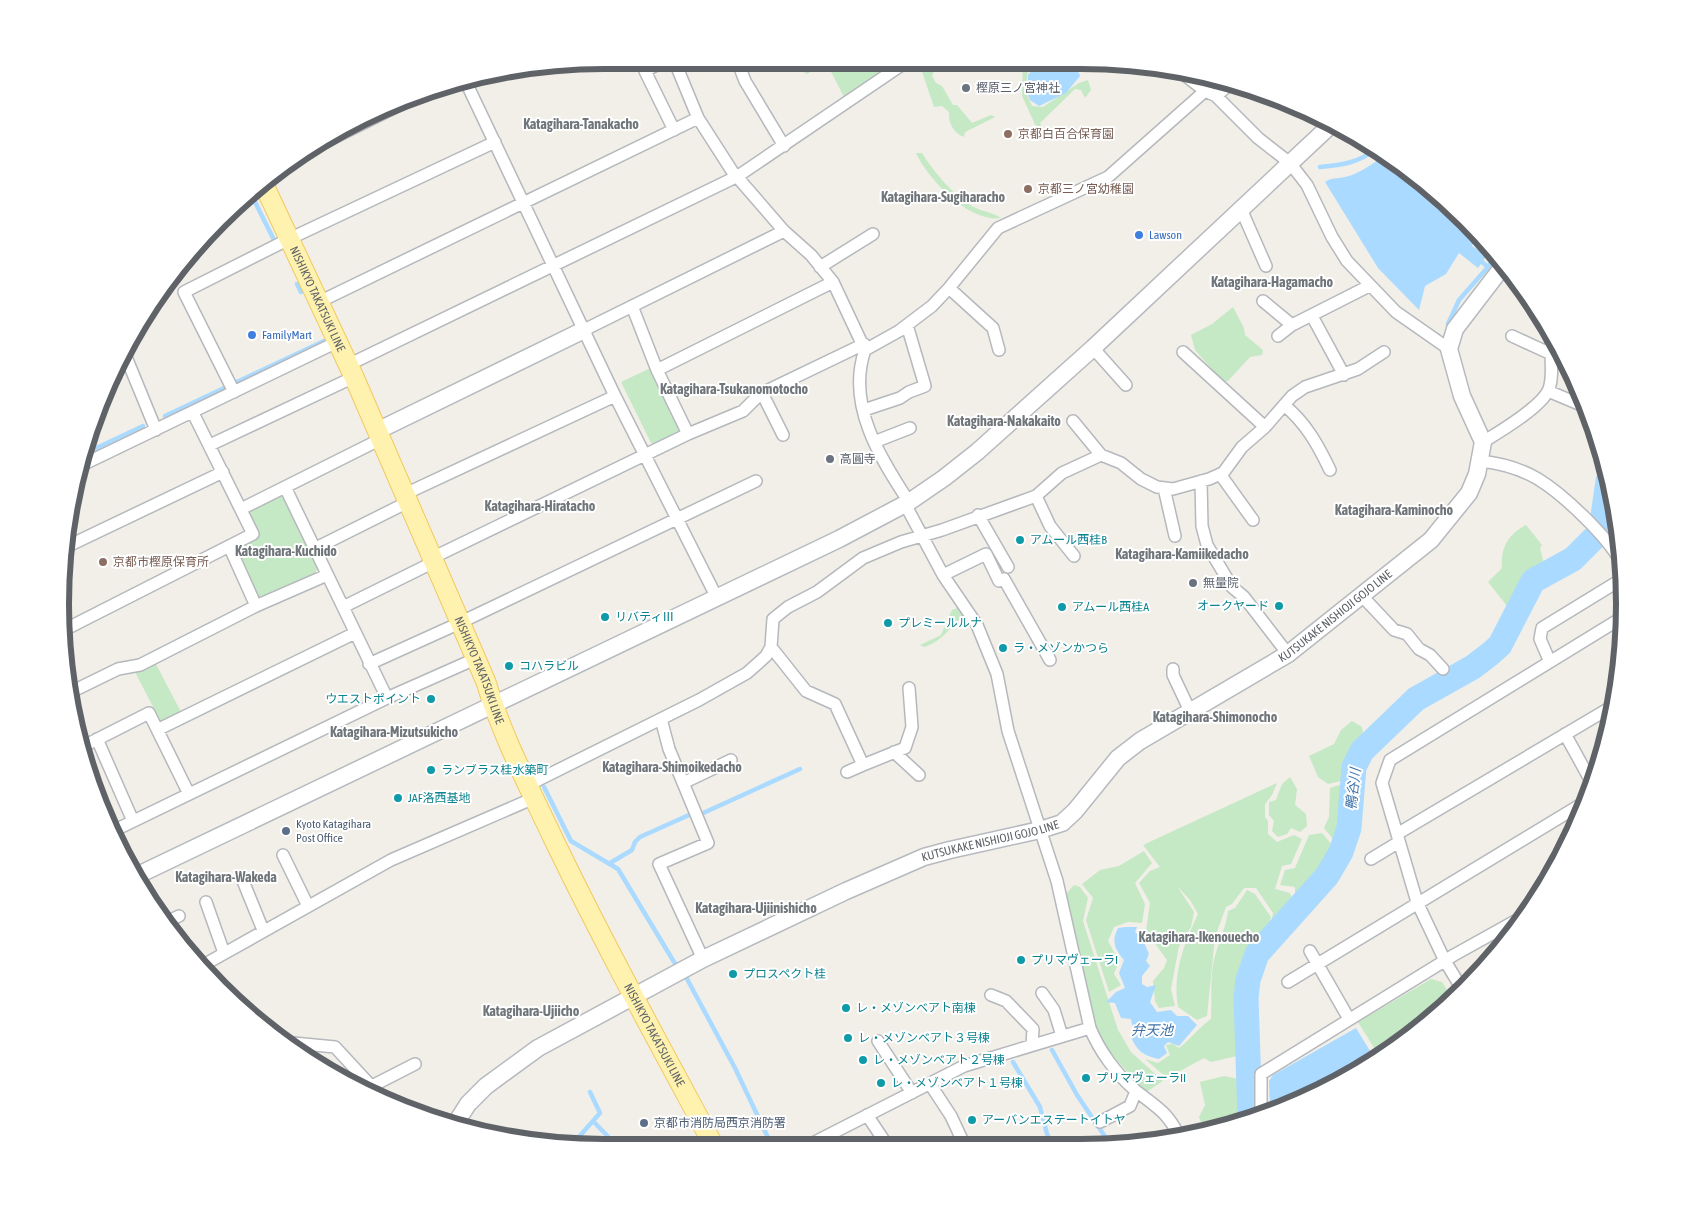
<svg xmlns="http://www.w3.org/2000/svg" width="1685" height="1208" font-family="'Asap Condensed','Noto Sans JP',sans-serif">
<rect width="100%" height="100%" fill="#f1efe8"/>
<!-- green -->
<path fill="#c5e8c5" d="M 794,60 L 824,60 L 825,63 L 807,74 L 800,70 L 786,70 Z
M 825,60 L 902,60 L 844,97 Z
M 918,60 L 932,60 L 935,69 L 932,76 L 936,83 L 942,86 L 953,105 L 957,105 L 972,123 L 991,115 L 995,117 L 965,132 L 964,137 C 954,133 948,123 949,112 L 942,106 L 934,107 Z
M 1023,60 L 1042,60 L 1039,65 L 1028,70 L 1025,90 L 1032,106 L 1043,107 L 1079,83 L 1088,80 L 1091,90 L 1085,98 L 1081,90 L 1075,89 L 1040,123 L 1043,131 L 1039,133 L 1022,96 Z
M 916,153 L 922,153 C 934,172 955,198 976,208 C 984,212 992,212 1001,218 C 969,223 928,179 916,153 Z
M 1233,307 L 1244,328 L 1245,335 L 1263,350 L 1262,355 L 1250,357 L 1228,381 L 1223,382 L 1195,350 L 1191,335 L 1212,324 Z
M 655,366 L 685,430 L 654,444 L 651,443 L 621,382 Z
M 281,494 L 317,569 L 314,574 L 261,599 L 257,598 L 234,549 L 259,536 L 248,513 L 250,510 Z
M 1526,525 L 1542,545 L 1540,548 L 1545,569 L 1529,580 L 1516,606 L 1507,606 L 1488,582 L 1502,568 C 1500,549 1508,534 1526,525 Z
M 960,607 L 964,615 C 950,627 942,642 924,647 L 920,645 L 941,635 L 952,610 Z
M 156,664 L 181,712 L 161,722 L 135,672 Z
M 1352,721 L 1362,727 L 1364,739 L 1351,760 L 1349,779 L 1328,784 L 1318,777 L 1309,756 L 1334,744 L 1341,730 Z
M 1290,777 L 1297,789 L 1295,805 L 1306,814 L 1307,826 L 1300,832 L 1291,828 L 1287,834 L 1278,837 L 1272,831 L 1274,821 L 1269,815 L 1269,802 L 1276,800 L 1282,784 Z
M 1277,783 L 1272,795 L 1265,804 L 1265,817 L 1268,821 L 1268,834 L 1277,842 L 1294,835 L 1302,839 L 1291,864 L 1282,866 L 1275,889 L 1290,893 L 1294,905 L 1268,938 L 1273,913 L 1256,888 L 1244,888 L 1232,904 L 1226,907 L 1215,937 L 1207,1016 L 1197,1020 L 1178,1007 C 1172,974 1184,944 1198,914 L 1190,900 L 1177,886 L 1194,912 L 1191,927 L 1179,946 L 1171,989 L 1175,1006 L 1159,1008 L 1155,1001 L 1153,981 L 1164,968 L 1167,960 L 1146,931 L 1150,903 L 1139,883 L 1150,871 L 1160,867 L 1143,845 Z
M 1346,783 L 1345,828 L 1341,840 L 1336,843 L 1324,828 L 1329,817 L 1330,788 Z
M 1322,833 L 1333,846 L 1324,870 L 1303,900 L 1295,897 L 1295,887 L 1280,885 L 1285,870 L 1295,868 L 1309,835 Z
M 1144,851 L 1152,863 L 1135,883 L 1145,904 L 1142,923 L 1128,922 L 1114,927 L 1108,941 L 1119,961 L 1114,974 L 1121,985 L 1109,992 L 1086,920 L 1093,898 L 1082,884 L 1100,870 L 1119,866 Z
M 1074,885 L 1080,887 L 1088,898 L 1083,921 L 1118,1030 L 1131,1052 L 1163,1081 L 1146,1092 L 1100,1042 L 1090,1012 L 1066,894 Z
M 1247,890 L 1255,894 L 1271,917 L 1263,940 L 1254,948 L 1244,964 L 1236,1003 L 1237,1034 L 1240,1045 L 1237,1056 L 1211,1062 L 1204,1058 L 1167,1078 L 1145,1059 L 1158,1063 L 1170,1055 L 1166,1045 L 1173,1044 L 1179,1048 C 1191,1039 1199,1027 1211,1019 C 1212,1000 1210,978 1214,960 C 1218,943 1226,928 1228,911 L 1235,908 Z
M 1431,979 L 1442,982 L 1453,999 L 1439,1013 L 1379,1056 L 1358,1022 Z
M 1224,1076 L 1243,1080 L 1244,1119 L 1204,1129 L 1199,1117 L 1205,1105 L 1200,1082 Z"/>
<!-- water -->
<path fill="#aadaff" d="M 1047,65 L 1077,68 L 1080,76 L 1066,93 L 1039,106 L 1030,100 L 1027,92 L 1028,75 L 1034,68 Z
M 1381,158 C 1412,164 1455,210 1477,233 L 1472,246 L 1487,255 L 1478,268 L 1459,253 L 1446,274 L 1425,286 L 1419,310 L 1378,268 L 1325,182 C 1332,177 1337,179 1345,177 C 1358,174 1369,166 1381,158 Z
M 1126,927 L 1137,927 L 1135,932 L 1142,938 L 1149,954 L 1146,961 L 1150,966 L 1142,976 L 1142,984 L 1147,987 L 1156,985 L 1150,1002 L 1157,1012 L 1171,1010 L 1177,1016 L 1188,1016 L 1197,1025 L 1179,1046 L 1168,1042 L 1164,1046 L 1167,1053 L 1159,1059 C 1142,1055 1137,1051 1130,1035 L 1133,1030 L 1131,1019 L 1121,1018 L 1115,1003 L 1106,1002 L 1116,992 L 1125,988 L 1119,973 L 1124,960 C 1115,949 1111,942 1118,928 Z
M 1356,1028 L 1375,1059 C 1344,1082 1307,1102 1270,1112 L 1269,1081 L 1273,1075 Z"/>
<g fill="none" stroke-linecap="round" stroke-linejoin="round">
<!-- stream -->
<path stroke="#aadaff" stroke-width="4.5" d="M 1320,167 C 1342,165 1358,163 1376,149
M 252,196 L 274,240
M 1482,262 L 1488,267 L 1497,254
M 297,284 L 301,292
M 1448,324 L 1459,300 L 1488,267
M 165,416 L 324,341
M 86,453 L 143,426
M 544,787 L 571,841 L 618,869 L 677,967
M 701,814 L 800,769
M 610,863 L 632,850 L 635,842 L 640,837 L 689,815
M 686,977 L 735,1068 L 772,1146
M 1052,1050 L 1077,1095 L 1110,1144
M 1013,1062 L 1040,1107 L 1047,1134 L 1052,1144
M 593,1121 L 618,1147
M 570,1147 L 600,1113 L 590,1092"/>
<!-- river -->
<path stroke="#aadaff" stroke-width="25" d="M 1599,526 L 1603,516 L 1608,481
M 1250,1117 L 1246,998 L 1248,980 L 1257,954 L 1327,876 L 1341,852 L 1349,828 L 1354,767 L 1362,751 L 1416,699 L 1473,667 L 1490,654 L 1500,645 L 1533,581 L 1573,559 L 1593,539"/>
<!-- street casing -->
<g stroke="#b5b8bc" stroke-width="14">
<path id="street" d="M 666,60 L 645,71 L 674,130
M 674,60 L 698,118 L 732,171 L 784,231 L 811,255 L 833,282 L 865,350
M 737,60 L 745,81 L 784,146
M 1177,69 L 1205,91 L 1216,96 L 1258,138 L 1290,163 L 1307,185 L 1332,237 L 1347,261 L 1396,312 L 1449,349
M 464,78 L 615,396 L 716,596
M 1216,96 L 1230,84
M 297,156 L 430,90
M 1241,209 L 1266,266
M 820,267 L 873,234
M 949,288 L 993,328 L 999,350
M 1263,301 L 1292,325
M 319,302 L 698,118
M 632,306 L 657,370 L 688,434
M 1312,316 L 1344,375
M 584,330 L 784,231
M 1278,336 L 1292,325 L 1369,286
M 1512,336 L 1549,353
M 1093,348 L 1126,385
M 124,352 L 156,430
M 1183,352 L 1265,427
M 348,365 L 738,176 L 909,60
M 657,370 L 833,282
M 1548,391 L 1586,407
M 234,392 L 184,292 L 289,239 L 495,142
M 762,393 L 783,435
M 1284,405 C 1306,423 1318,445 1330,470
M 864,410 L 900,398 L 909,392 L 925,386 L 907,325
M 1073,421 L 1101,455
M 874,442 L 910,428
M 1483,442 C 1499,432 1542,407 1549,389 C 1555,372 1548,350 1552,332
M 210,445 L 354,377
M 1480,461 C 1499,463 1521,469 1538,479 C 1564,495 1607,536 1621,562
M 82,465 L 337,342
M 1220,474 L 1253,520
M 1201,481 L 1202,526 L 1207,545 L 1232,587 L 1244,597 L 1288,654
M 285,487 L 387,698
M 1164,488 L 1175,536
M 405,494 L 615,396
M 1036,496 L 1050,526 L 1074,556
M 909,502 C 880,458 846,404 865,350 L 899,331 L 932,306 L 949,288 L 998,228 L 1108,177 L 1205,91
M 905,504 L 943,575 L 977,625 L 997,674 L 1008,731 L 1057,881 L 1090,1028 C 1099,1050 1116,1074 1135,1090 C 1155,1106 1167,1111 1179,1136
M 241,509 L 381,439
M 978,515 L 1008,567
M 229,546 L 256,606
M 66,547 L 223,472
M 314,549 L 408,502
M 432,558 L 688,434 L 743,411 L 760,394 L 864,344
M 943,575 L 986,554 L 999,581 L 1004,579 L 1050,660
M 1362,596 L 1394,630 L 1407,634 L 1419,649 L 1430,655 L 1443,669
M 343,607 L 434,562
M 62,631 L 253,534 L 193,413
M 771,647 L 806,691 L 835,704 L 863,765 L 905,748 L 912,727 L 909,688
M 1550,662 L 1540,639 L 1542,628 L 1622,579
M 369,664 L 453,626 L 756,481
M 1173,669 L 1173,675 L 1190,711
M 69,693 L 118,669 L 140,665 L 256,606 L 327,575
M 661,719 L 669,749 L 708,843 L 659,864 L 703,959
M 159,729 L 355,633
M 1565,734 L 1592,783
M 97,739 L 133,821
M 84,746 L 149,713 L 189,794
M 894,752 L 919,775
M 847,772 L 863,765
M 683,783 L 731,760
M 528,785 L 699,700 L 747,673 L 766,656 L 771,647 L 773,619 L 788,607 L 817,592 L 863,558 L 901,542 L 942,530 L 1036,496 L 1062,473 L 1101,455 L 1121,463 L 1141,479 L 1157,487 L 1173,489 L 1209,479 L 1223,473 L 1242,447 L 1265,427 L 1292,396 L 1305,387 L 1358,369 L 1384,352
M 111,832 L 387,698 L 475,659
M 1397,834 L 1613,706
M 283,855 L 308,906
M 1371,859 L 1399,842
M 241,876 L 263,930
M 206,902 L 224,953
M 166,922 L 179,916
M 1310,951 L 1349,1019
M 200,967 L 391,860 L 534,798
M 1288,982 L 1585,802
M 1462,989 L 1445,961 L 1417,902 L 1382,783 L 1390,760 L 1623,617
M 1042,993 L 1054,1010 L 1062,1036
M 991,995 L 1006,1001 L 1033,1029 L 1032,1045
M 878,1041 L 912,1093
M 283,1042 L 335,1047 L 384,1100
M 930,1084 L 951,1116 L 964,1144
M 372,1086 L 415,1064
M 1261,1114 L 1261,1074 L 1454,955 L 1524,916
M 867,1115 L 887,1145
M 437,1120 L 455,1122
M 1100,1122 L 1130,1106 L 1136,1091
M 809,1145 L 964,1066 L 1090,1028"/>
</g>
<!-- secondary casing -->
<g stroke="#b6babf" stroke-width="19">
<g id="secondary">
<path d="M 377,431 L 584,330"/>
<path d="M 134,877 L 839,539 L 909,502 L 944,478 L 977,452 L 1093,348 L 1333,123"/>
<path id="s1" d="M 454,1126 L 468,1104 L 486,1086 L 538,1048 L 703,959 L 846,891 L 924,857 L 950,850 L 1040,830 L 1062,823 L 1075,811 L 1118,758 L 1140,741 L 1288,654 L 1431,540 L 1469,493 L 1477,474 L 1483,442 L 1462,396 L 1449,349 L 1455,329 L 1504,265"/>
</g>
</g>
<!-- primary casing -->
<g stroke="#f2c960" stroke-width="21">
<g id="primary">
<path id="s2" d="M 264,185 L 354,377 L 486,682 C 502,736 529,787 553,838 C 603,942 659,1044 714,1146"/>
</g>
</g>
<!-- street -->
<use href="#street" stroke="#fff" stroke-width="11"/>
<!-- secondary -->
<use href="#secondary" stroke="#fff" stroke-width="16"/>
<!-- primary -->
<use href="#primary" stroke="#fff2af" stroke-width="19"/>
</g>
<!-- markers -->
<g fill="#6b7280" stroke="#fff" stroke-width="2">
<circle cx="966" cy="88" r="5"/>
<circle cx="830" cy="459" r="5"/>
<circle cx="1193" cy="583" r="5"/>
</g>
<g fill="#8d6e63" stroke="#fff" stroke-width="2">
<circle cx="1008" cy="134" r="5"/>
<circle cx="1028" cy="189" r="5"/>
<circle cx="103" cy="562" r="5"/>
</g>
<g fill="#3f7fe0" stroke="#fff" stroke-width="2">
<circle cx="1139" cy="235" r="5"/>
<circle cx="252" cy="335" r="5"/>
</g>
<g fill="#0f9aa8" stroke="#fff" stroke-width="2">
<circle cx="1020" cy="540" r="5"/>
<circle cx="1279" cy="606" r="5"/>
<circle cx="1062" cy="607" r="5"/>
<circle cx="605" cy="617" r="5"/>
<circle cx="888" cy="623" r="5"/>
<circle cx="1003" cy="648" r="5"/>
<circle cx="509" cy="666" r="5"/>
<circle cx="431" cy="699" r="5"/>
<circle cx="431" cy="770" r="5"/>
<circle cx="398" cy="798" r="5"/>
<circle cx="1021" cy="960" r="5"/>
<circle cx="733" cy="974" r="5"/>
<circle cx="846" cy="1008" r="5"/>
<circle cx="848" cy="1038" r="5"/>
<circle cx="863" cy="1060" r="5"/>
<circle cx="1086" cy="1078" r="5"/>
<circle cx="881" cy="1083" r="5"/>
<circle cx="972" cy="1120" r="5"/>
</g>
<g fill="#5c6f8a" stroke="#fff" stroke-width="2">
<circle cx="286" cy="831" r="5"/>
<circle cx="644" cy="1123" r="5"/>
</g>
<g text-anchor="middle" stroke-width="4" stroke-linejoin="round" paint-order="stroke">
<!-- worship labels -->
<g font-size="12" fill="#5b616d" stroke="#fff" text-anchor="start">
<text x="976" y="92">樫原三ノ宮神社</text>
<text x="840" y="463">高圓寺</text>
<text x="1203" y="587">無量院</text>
</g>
<!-- education labels -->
<g font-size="12" fill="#785e54" stroke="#fff" text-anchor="start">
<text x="1018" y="138">京都白百合保育園</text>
<text x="1038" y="193">京都三ノ宮幼稚園</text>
<text x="113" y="566">京都市樫原保育所</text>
</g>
<!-- shop labels -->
<g font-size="12" fill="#366cbe" stroke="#fff" text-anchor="start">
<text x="1149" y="239">Lawson</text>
<text x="262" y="339">FamilyMart</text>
</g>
<!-- street labels -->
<g font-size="12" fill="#5f6368" stroke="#fff">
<text dy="4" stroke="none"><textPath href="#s2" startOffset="126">NISHIKYO TAKATSUKI LINE</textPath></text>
<text dy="4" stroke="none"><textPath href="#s1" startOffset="1035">KUTSUKAKE NISHIOJI GOJO LINE</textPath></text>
<text dy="4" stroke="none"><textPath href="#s2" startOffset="531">NISHIKYO TAKATSUKI LINE</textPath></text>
<text dy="4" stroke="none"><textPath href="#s1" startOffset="615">KUTSUKAKE NISHIOJI GOJO LINE</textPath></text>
<text dy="4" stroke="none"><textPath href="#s2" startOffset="936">NISHIKYO TAKATSUKI LINE</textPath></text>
</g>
<!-- culture labels -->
<g font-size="12" fill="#0d838f" stroke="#fff" text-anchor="start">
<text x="1030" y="544">アムール西桂B</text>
<text x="1269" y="610" text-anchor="end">オークヤード</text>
<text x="1072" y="611">アムール西桂A</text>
<text x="615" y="621">リバティⅢ</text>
<text x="898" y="627">プレミールルナ</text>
<text x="1013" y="652">ラ・メゾンかつら</text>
<text x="519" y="670">コハラビル</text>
<text x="421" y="703" text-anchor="end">ウエストポイント</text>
<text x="441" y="774">ランブラス桂水築町</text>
<text x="408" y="802">JAF洛西基地</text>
<text x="1031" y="964">プリマヴェーラI</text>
<text x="743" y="978">プロスペクト桂</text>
<text x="856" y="1012">レ・メゾンベアト南棟</text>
<text x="858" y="1042">レ・メゾンベアト３号棟</text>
<text x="873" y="1064">レ・メゾンベアト２号棟</text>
<text x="1096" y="1082">プリマヴェーラII</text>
<text x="891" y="1087">レ・メゾンベアト１号棟</text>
<text x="982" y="1124">アーバンエステートイトヤ</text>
</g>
<!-- service labels -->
<g font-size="12" fill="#4e5e75" stroke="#fff" text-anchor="start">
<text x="296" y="828">Kyoto Katagihara<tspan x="296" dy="14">Post Office</tspan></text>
<text x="654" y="1127">京都市消防局西京消防署</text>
</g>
<!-- neighbourhood labels -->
<g font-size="14" font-weight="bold" fill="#70757a" stroke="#fff">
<text x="581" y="129">Katagihara-Tanakacho</text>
<text x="943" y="202">Katagihara-Sugiharacho</text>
<text x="1272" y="287">Katagihara-Hagamacho</text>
<text x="734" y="394">Katagihara-Tsukanomotocho</text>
<text x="1004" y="426">Katagihara-Nakakaito</text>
<text x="540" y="511">Katagihara-Hiratacho</text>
<text x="1394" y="515">Katagihara-Kaminocho</text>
<text x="286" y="556">Katagihara-Kuchido</text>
<text x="1182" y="559">Katagihara-Kamiikedacho</text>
<text x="1215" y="722">Katagihara-Shimonocho</text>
<text x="394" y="737">Katagihara-Mizutsukicho</text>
<text x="672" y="772">Katagihara-Shimoikedacho</text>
<text x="226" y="882">Katagihara-Wakeda</text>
<text x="756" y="913">Katagihara-Ujiinishicho</text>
<text x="1199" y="942">Katagihara-Ikenouecho</text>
<text x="531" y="1016">Katagihara-Ujiicho</text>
</g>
<!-- water labels -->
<g font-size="14" font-style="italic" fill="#4174aa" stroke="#fff">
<text transform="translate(1353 789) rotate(-83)" y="5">鴨谷川</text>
<text x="1152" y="1035">弁天池</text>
</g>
</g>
<!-- crop -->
<path d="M0 0H1685V1208H0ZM604 69H1081A535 535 0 0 1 1616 604V604A535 535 0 0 1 1081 1139H604A535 535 0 0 1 69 604V604A535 535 0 0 1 604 69Z" fill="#fff" fill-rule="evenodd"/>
<path fill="none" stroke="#5f6368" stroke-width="6" d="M604 69H1081A535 535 0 0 1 1616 604V604A535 535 0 0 1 1081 1139H604A535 535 0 0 1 69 604V604A535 535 0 0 1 604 69Z"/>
</svg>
